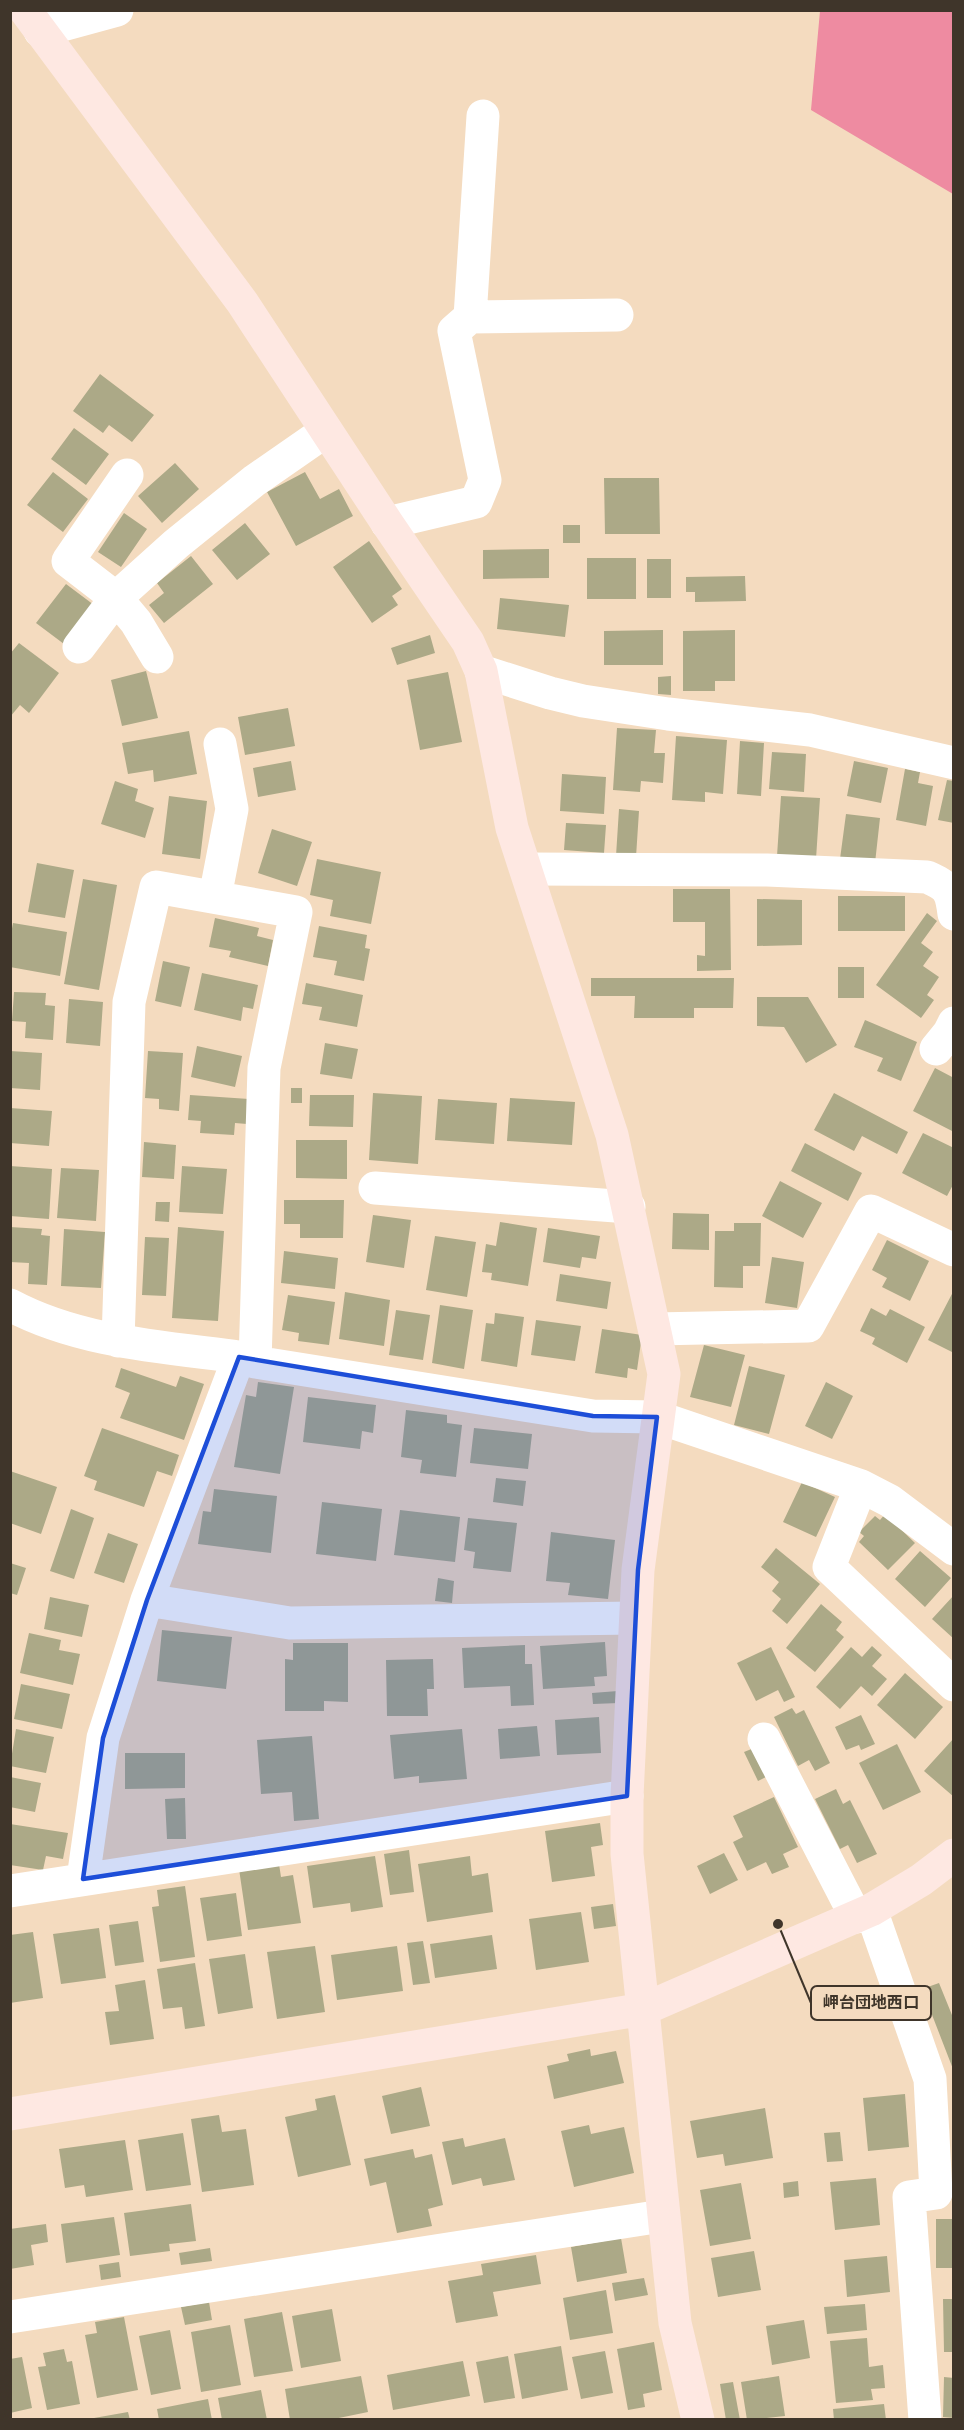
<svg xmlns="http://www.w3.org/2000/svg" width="964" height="2430" font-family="Inter,'Noto Sans JP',sans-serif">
<rect width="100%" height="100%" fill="#f4dbbf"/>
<!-- forest -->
<path fill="#ee8ba1" d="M 820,11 L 953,11 L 953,194 L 811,110 Z"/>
<!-- building -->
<path fill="#aca987" d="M 100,374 L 154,415 L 132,442 L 109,425 L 103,433 L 73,411 Z
M 74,428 L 109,454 L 86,485 L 51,459 Z
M 175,463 L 199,489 L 162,523 L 138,496 Z
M 53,472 L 88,499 L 63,532 L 27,505 Z
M 305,472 L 320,499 L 339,489 L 353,516 L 296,546 L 267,492 Z
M 604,478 L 659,478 L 660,534 L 605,534 Z
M 124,513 L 147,529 L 121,567 L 98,552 Z
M 245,523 L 270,554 L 237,580 L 212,550 Z
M 563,525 L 580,525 L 580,543 L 563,543 Z
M 369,541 L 402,589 L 392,596 L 398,605 L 372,623 L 333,567 Z
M 549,549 L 549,578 L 483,579 L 483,550 Z
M 191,556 L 213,584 L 164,623 L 149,605 L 164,593 L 157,583 Z
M 587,558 L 636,558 L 636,599 L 587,599 Z
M 647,559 L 671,559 L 671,598 L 647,598 Z
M 745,576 L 746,601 L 695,602 L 695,592 L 686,592 L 686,577 Z
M 66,584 L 94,605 L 64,644 L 36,623 Z
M 500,598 L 569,605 L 565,637 L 497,629 Z
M 663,630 L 663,665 L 604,665 L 604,631 Z
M 735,630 L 735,681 L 715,681 L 715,691 L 683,691 L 683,631 Z
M 430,635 L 435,653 L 397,665 L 391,648 Z
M 19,643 L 59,673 L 29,713 L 20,705 L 10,717 L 10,654 Z
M 146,671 L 158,718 L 122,726 L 111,680 Z
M 448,672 L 462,742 L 420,750 L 407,680 Z
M 671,676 L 671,695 L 658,694 L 658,677 Z
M 288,708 L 295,746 L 245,755 L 238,717 Z
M 617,728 L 656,730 L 654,753 L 665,753 L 663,783 L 641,781 L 640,792 L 613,790 Z
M 189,731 L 197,774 L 154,782 L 153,770 L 128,774 L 122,743 Z
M 676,736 L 727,740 L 723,794 L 705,792 L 705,802 L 672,800 Z
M 740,741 L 764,743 L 761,796 L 737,794 Z
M 772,752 L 806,754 L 804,792 L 769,789 Z
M 291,761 L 296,790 L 258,797 L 253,768 Z
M 854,761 L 888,768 L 881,803 L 847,796 Z
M 905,769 L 920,772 L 918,783 L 933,786 L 926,826 L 896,820 Z
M 562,774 L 606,777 L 604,814 L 560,811 Z
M 947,780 L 954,781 L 954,823 L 938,820 Z
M 115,781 L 138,789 L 135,801 L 154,808 L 145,838 L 101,824 Z
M 169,796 L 207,801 L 200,859 L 162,854 Z
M 781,796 L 820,798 L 816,859 L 777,856 Z
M 619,809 L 639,811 L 636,857 L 616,856 Z
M 846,814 L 880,818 L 875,863 L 840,859 Z
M 566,823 L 606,825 L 604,853 L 564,850 Z
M 272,829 L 312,842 L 297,886 L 258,873 Z
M 317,859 L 381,872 L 371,924 L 330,916 L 333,900 L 310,895 Z
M 37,863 L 74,870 L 65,918 L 28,912 Z
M 83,879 L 117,885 L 99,990 L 64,984 Z
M 673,889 L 730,889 L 731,970 L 697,971 L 697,955 L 705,956 L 705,922 L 673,922 Z
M 838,896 L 905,896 L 905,931 L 838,931 Z
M 757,899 L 802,900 L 802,945 L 757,946 Z
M 927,913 L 937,921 L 921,943 L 933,952 L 923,966 L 939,977 L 927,995 L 934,1000 L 921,1018 L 876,985 Z
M 215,918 L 259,928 L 257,936 L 273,940 L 268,966 L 229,957 L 231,951 L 209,947 Z
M 13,923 L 67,932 L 60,976 L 10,967 L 10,939 Z
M 319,926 L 367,935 L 365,948 L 370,949 L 364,981 L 334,975 L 337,961 L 313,957 Z
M 163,961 L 190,967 L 181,1007 L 155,1001 Z
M 838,967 L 864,967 L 864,998 L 838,998 Z
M 202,973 L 258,985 L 253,1009 L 243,1007 L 241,1021 L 194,1010 Z
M 591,978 L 734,978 L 733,1008 L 694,1008 L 694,1018 L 634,1018 L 635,996 L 591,996 Z
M 306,983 L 363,995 L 357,1027 L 319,1020 L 322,1007 L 302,1004 Z
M 14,992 L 46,993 L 45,1005 L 55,1006 L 53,1040 L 25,1038 L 26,1022 L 12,1021 Z
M 757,997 L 808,997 L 837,1045 L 806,1063 L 784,1027 L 757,1026 Z
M 69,999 L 103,1002 L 100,1046 L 66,1043 Z
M 865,1020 L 917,1042 L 901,1081 L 877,1071 L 883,1058 L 854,1047 Z
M 325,1043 L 358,1049 L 352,1079 L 320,1074 Z
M 197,1046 L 242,1056 L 235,1087 L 191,1077 Z
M 10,1051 L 42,1053 L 40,1090 L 10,1088 Z
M 148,1051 L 183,1053 L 179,1111 L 159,1109 L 159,1099 L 145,1098 Z
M 935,1068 L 954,1078 L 954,1132 L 913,1111 Z
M 291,1088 L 302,1088 L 302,1103 L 291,1103 Z
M 373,1093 L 422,1096 L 418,1164 L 369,1160 Z
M 834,1093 L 908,1132 L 897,1154 L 862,1136 L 854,1151 L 814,1130 Z
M 190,1095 L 249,1099 L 247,1124 L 235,1123 L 234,1135 L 200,1133 L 201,1121 L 188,1120 Z
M 310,1095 L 354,1095 L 353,1127 L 309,1126 Z
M 510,1098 L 575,1102 L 572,1145 L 507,1141 Z
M 438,1099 L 497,1103 L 494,1144 L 435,1140 Z
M 10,1108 L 52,1111 L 49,1146 L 10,1143 Z
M 923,1133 L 954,1148 L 954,1183 L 947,1196 L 902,1173 Z
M 296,1140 L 347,1140 L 347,1179 L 296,1178 Z
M 144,1142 L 176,1145 L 174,1179 L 142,1177 Z
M 805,1143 L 862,1173 L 848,1201 L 791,1171 Z
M 10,1166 L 52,1169 L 49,1219 L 10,1216 Z
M 182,1166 L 227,1169 L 223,1214 L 179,1212 Z
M 61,1168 L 99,1170 L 96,1221 L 57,1218 Z
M 780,1181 L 822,1203 L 803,1238 L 762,1216 Z
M 284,1200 L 344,1200 L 343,1238 L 300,1238 L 300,1224 L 284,1224 Z
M 156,1202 L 170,1202 L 169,1222 L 155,1221 Z
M 673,1213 L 709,1214 L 709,1250 L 672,1249 Z
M 373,1215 L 411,1220 L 404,1268 L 366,1262 Z
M 500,1222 L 537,1228 L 528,1286 L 491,1280 L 492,1273 L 482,1272 L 486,1244 L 496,1246 Z
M 734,1223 L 761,1223 L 760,1266 L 743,1266 L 743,1288 L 714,1287 L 715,1231 L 734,1231 Z
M 10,1227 L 42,1229 L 41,1235 L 50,1236 L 47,1285 L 28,1284 L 29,1263 L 10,1262 Z
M 178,1227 L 224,1231 L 218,1321 L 172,1318 Z
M 548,1228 L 600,1236 L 596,1259 L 582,1257 L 580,1268 L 543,1262 Z
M 64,1229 L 105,1232 L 101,1288 L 61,1286 Z
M 435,1236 L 476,1242 L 467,1297 L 426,1290 Z
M 145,1237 L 169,1238 L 166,1296 L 142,1295 Z
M 887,1240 L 929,1261 L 910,1301 L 882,1287 L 887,1278 L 872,1270 Z
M 284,1251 L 338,1258 L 335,1289 L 281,1283 Z
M 772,1257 L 804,1262 L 797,1308 L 765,1303 Z
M 560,1274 L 611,1282 L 607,1309 L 556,1301 Z
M 954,1290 L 954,1353 L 928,1340 Z
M 345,1292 L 390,1300 L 384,1346 L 339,1339 Z
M 288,1295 L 335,1302 L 329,1345 L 298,1341 L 299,1333 L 282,1330 Z
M 440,1305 L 473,1310 L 464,1369 L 432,1363 Z
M 871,1308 L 886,1316 L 890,1309 L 925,1327 L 907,1363 L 872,1344 L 875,1338 L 860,1331 Z
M 396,1310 L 430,1315 L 423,1360 L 389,1355 Z
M 495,1313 L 524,1317 L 517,1367 L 481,1361 L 486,1323 L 494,1324 Z
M 536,1320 L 581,1326 L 575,1361 L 531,1355 Z
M 602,1329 L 642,1335 L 637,1370 L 628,1368 L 627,1378 L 595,1373 Z
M 704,1345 L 745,1355 L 731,1407 L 690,1397 Z
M 749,1366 L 785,1375 L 769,1434 L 734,1425 Z
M 121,1368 L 176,1387 L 180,1376 L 204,1384 L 184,1440 L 120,1418 L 130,1393 L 115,1387 Z
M 258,1382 L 294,1387 L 280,1474 L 234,1467 L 246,1395 L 256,1397 Z
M 826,1382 L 853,1396 L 832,1439 L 805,1426 Z
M 308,1397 L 376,1405 L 373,1433 L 362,1431 L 360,1449 L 303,1442 Z
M 406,1410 L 447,1415 L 447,1423 L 462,1425 L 456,1477 L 420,1473 L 422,1460 L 401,1457 Z
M 102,1428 L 179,1455 L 172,1476 L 157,1471 L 144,1507 L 94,1490 L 97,1481 L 84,1476 Z
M 474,1428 L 532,1434 L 528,1469 L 470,1463 Z
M 10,1471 L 57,1487 L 41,1534 L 10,1523 Z
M 496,1478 L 526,1481 L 523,1506 L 493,1502 Z
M 802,1482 L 835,1497 L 816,1537 L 783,1522 Z
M 214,1489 L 277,1496 L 271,1553 L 198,1544 L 203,1511 L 211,1512 Z
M 322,1502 L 382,1509 L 376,1561 L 316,1554 Z
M 71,1509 L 94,1518 L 74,1579 L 50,1571 Z
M 400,1510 L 460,1517 L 455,1562 L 394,1555 Z
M 885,1514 L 915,1543 L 888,1570 L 859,1542 L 864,1536 L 859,1532 L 875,1516 L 880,1520 Z
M 468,1518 L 517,1523 L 511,1572 L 473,1568 L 475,1552 L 464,1550 Z
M 551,1532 L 615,1540 L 608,1599 L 568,1595 L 570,1583 L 546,1581 Z
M 108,1533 L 138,1544 L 124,1583 L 94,1573 Z
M 776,1548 L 820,1584 L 787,1624 L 772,1611 L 781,1599 L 772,1591 L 779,1582 L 761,1567 Z
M 920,1551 L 951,1578 L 925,1607 L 895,1579 Z
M 10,1563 L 26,1568 L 17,1595 L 10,1593 Z
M 438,1578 L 454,1581 L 452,1603 L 435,1601 Z
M 954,1595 L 954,1639 L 932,1619 Z
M 50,1597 L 89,1605 L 82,1637 L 44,1629 Z
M 821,1604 L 842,1622 L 836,1630 L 844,1637 L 815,1672 L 786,1648 Z
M 162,1630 L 232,1637 L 226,1689 L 157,1681 Z
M 29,1633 L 61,1640 L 59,1650 L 80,1654 L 73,1685 L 20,1673 Z
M 605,1642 L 607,1676 L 594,1677 L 595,1686 L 543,1689 L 540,1646 Z
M 293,1643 L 348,1643 L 348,1702 L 324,1701 L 324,1711 L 285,1711 L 285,1659 L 293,1660 Z
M 525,1645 L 525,1664 L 532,1664 L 534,1705 L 511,1706 L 510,1686 L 464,1688 L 462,1648 Z
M 872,1646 L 882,1655 L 872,1666 L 887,1679 L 872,1696 L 861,1686 L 840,1709 L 816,1687 L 851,1647 L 862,1657 Z
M 771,1647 L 795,1697 L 784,1702 L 778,1690 L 756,1701 L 737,1663 Z
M 433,1659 L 434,1689 L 427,1689 L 428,1716 L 387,1716 L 386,1660 Z
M 905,1673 L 943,1707 L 915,1739 L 877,1705 Z
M 21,1684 L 70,1694 L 62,1729 L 14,1719 Z
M 618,1691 L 619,1703 L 593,1704 L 592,1693 Z
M 792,1708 L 796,1714 L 804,1710 L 830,1763 L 815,1771 L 809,1760 L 798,1766 L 774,1717 Z
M 861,1715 L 875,1744 L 861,1750 L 859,1745 L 846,1750 L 835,1727 Z
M 599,1717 L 601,1753 L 557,1755 L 555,1720 Z
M 537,1726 L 540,1756 L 500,1759 L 498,1729 Z
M 16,1729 L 54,1737 L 46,1773 L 10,1766 Z
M 462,1729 L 467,1779 L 419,1783 L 419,1776 L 394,1779 L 390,1735 Z
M 312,1736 L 319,1819 L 294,1821 L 292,1792 L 261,1794 L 257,1740 Z
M 954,1738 L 954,1797 L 924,1771 Z
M 897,1744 L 921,1792 L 883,1810 L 859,1763 Z
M 754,1748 L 768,1776 L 758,1781 L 744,1752 Z
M 125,1753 L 185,1753 L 185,1788 L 125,1789 Z
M 10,1777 L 41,1783 L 35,1812 L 10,1807 Z
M 836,1789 L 843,1804 L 850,1800 L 877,1854 L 857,1863 L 848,1845 L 840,1849 L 815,1799 Z
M 774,1797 L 798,1847 L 783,1854 L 789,1867 L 772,1874 L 766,1862 L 747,1871 L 733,1842 L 743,1837 L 733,1816 Z
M 185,1798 L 186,1839 L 167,1839 L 165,1799 Z
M 600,1823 L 603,1845 L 591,1847 L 595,1876 L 552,1882 L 545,1831 Z
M 10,1824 L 68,1833 L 63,1859 L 46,1856 L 43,1870 L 10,1865 Z
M 409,1850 L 414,1892 L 390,1895 L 384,1854 Z
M 724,1853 L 738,1880 L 710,1894 L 697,1866 Z
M 375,1856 L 383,1907 L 351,1912 L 350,1903 L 313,1908 L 307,1866 Z
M 470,1856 L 472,1876 L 488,1873 L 493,1912 L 427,1922 L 418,1864 Z
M 279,1864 L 281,1877 L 293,1875 L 301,1923 L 248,1930 L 239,1869 Z
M 185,1886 L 195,1957 L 160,1962 L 152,1907 L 159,1906 L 157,1890 Z
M 236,1893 L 242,1936 L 207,1941 L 200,1898 Z
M 613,1904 L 616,1926 L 594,1929 L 591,1907 Z
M 581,1912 L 589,1962 L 536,1970 L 529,1919 Z
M 138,1921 L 144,1962 L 115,1966 L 109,1925 Z
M 99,1928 L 106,1978 L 61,1984 L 53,1934 Z
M 33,1932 L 43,1998 L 10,2003 L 10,1935 Z
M 492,1935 L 497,1969 L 435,1978 L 430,1944 Z
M 423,1941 L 430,1983 L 413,1985 L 407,1943 Z
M 315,1946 L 325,2012 L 277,2019 L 267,1952 Z
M 397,1946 L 403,1991 L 337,2000 L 331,1955 Z
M 245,1954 L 253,2008 L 218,2014 L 209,1959 Z
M 195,1963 L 205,2026 L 185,2029 L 182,2007 L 163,2009 L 157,1969 Z
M 145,1980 L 154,2039 L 110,2045 L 105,2012 L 119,2011 L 115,1985 Z
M 939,1983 L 954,2020 L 953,2069 L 922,1989 Z
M 590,2049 L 591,2056 L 616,2051 L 624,2083 L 554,2099 L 547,2066 L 569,2061 L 567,2054 Z
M 421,2087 L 430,2126 L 391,2134 L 382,2096 Z
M 905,2094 L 909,2147 L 868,2151 L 863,2098 Z
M 335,2095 L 351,2165 L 298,2177 L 285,2117 L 317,2110 L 315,2099 Z
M 765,2108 L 773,2158 L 725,2166 L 723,2154 L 697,2158 L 690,2121 Z
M 219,2115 L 222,2132 L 246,2129 L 254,2185 L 202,2192 L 191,2119 Z
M 589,2125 L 591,2134 L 624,2127 L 634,2173 L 574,2187 L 561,2131 Z
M 840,2132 L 843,2161 L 827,2162 L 824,2133 Z
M 183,2133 L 191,2185 L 146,2191 L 138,2140 Z
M 463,2138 L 465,2147 L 505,2138 L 515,2180 L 483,2186 L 481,2178 L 452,2185 L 442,2142 Z
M 125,2140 L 133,2190 L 86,2197 L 84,2185 L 65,2188 L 59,2149 Z
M 413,2149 L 415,2158 L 432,2154 L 443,2205 L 428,2209 L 432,2226 L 397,2233 L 386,2182 L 370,2186 L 364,2159 Z
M 876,2178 L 880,2225 L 835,2230 L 830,2182 Z
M 798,2181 L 799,2196 L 784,2198 L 783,2183 Z
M 741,2183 L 751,2239 L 710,2246 L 700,2190 Z
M 191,2204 L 196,2241 L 169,2244 L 170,2251 L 130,2256 L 124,2213 Z
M 114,2217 L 120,2255 L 66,2263 L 61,2224 Z
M 936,2219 L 954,2219 L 954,2268 L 936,2268 Z
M 46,2224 L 48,2242 L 31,2245 L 34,2265 L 10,2269 L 10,2229 Z
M 621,2238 L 627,2273 L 577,2282 L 571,2247 Z
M 210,2248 L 212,2261 L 181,2265 L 179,2253 Z
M 754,2251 L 761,2290 L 718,2297 L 711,2258 Z
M 536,2255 L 541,2284 L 493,2292 L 498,2316 L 456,2323 L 448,2281 L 483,2275 L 481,2264 Z
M 887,2256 L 890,2292 L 847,2297 L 844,2260 Z
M 119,2262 L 121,2277 L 101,2280 L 99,2265 Z
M 644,2278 L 648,2295 L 615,2301 L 612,2283 Z
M 606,2290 L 613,2333 L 570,2340 L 563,2298 Z
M 943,2299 L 954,2299 L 954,2352 L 944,2352 Z
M 209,2302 L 212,2320 L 185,2325 L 181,2307 Z
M 865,2304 L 867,2330 L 827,2334 L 824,2307 Z
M 332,2309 L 341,2361 L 301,2368 L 292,2316 Z
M 282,2312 L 293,2371 L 254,2377 L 244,2319 Z
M 124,2317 L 138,2390 L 97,2398 L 85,2335 L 97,2333 L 95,2322 Z
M 804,2320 L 810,2358 L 772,2365 L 766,2326 Z
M 230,2325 L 241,2385 L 201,2392 L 191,2332 Z
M 170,2330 L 181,2389 L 151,2395 L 139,2336 Z
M 867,2338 L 869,2367 L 883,2365 L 885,2388 L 871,2389 L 873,2400 L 836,2403 L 830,2341 Z
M 654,2342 L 662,2390 L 643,2394 L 645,2407 L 628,2410 L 617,2349 Z
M 561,2346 L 568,2390 L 522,2399 L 514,2354 Z
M 64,2349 L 67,2362 L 72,2361 L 80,2404 L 47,2410 L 38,2367 L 46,2366 L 43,2353 Z
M 605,2351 L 613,2393 L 581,2399 L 572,2357 Z
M 508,2356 L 515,2398 L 484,2403 L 476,2362 Z
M 22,2357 L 32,2408 L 10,2413 L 10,2359 Z
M 463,2361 L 470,2396 L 393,2410 L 387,2375 Z
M 361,2376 L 368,2412 L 329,2420 L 290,2420 L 285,2389 Z
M 779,2376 L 785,2416 L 747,2420 L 741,2382 Z
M 944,2377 L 954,2378 L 954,2418 L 943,2417 Z
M 733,2382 L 740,2420 L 726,2420 L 720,2384 Z
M 261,2390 L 267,2420 L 222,2420 L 218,2398 Z
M 208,2399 L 212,2420 L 159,2420 L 157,2409 Z
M 884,2404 L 886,2420 L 834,2420 L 833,2409 Z
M 128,2412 L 130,2420 L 94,2420 L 94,2418 Z"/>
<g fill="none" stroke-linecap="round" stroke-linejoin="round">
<!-- street -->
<path stroke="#fff" stroke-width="33" d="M 40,31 L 117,10
M 470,317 L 483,116
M 127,475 L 68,561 L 116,598 L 136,622 L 157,657
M 387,523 L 476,502 L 485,480 L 454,331 L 470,317 L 617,315
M 79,647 L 116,598 L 176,544 L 254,481 L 326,431
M 481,671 L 550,693 L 583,701 L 668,714 L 810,730 L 954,763
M 526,869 L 767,870 L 927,877 C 948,886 951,890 954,914
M 215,897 L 232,809 L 220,744
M 936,1049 L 949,1033 L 954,1023
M 375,1188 L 629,1207
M 10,1305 C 79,1342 163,1347 239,1357 L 255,1362 L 593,1416 L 657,1417 L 861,1486 L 890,1501 L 954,1549
M 655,1329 L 808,1326 L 871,1211 L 954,1250
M 118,1341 L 129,1002 L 156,887 L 296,912 L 264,1068 L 255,1362
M 861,1486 L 829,1567 L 954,1685
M 147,1600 L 290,1623 L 635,1618
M 764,1739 L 856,1917
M 83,1879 L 103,1738 L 147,1600 L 239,1357
M 10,1891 L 627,1796
M 871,1910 L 930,2079 L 936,2193 L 909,2197 L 925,2420
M 10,2317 L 662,2216"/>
<!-- secondary -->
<path stroke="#fee8e2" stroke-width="33" d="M 25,10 L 242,302 L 387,523 L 468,642 L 481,671 L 512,828 L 612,1135 L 664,1374 L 638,1570 L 627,1796 L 627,1854 L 675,2323 L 698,2420
M 10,2114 L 644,2009 L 871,1910 L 921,1880 L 954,1855"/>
</g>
<!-- marked area -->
<path fill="#1d4ed8" fill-opacity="0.2" stroke="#1d4ed8" stroke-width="4.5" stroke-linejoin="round" d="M 239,1357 L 593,1416 L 657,1417 L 638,1570 L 627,1796 L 83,1879 L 103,1738 L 147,1600 Z"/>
<!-- callouts -->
<path fill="none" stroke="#3f352a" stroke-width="2" d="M778 1924L811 2003"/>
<circle fill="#3f352a" stroke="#f4dbbf" stroke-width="2" cx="778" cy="1924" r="6"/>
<rect fill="#f4dbbf" stroke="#3f352a" stroke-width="2" x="811" y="1986" width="120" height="34" rx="6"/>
<g font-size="16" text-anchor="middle" font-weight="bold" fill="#3f352a">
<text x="871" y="2008">岬台団地西口</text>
</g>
<!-- border -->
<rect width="964" height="2430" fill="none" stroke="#3f352a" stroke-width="24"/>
</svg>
